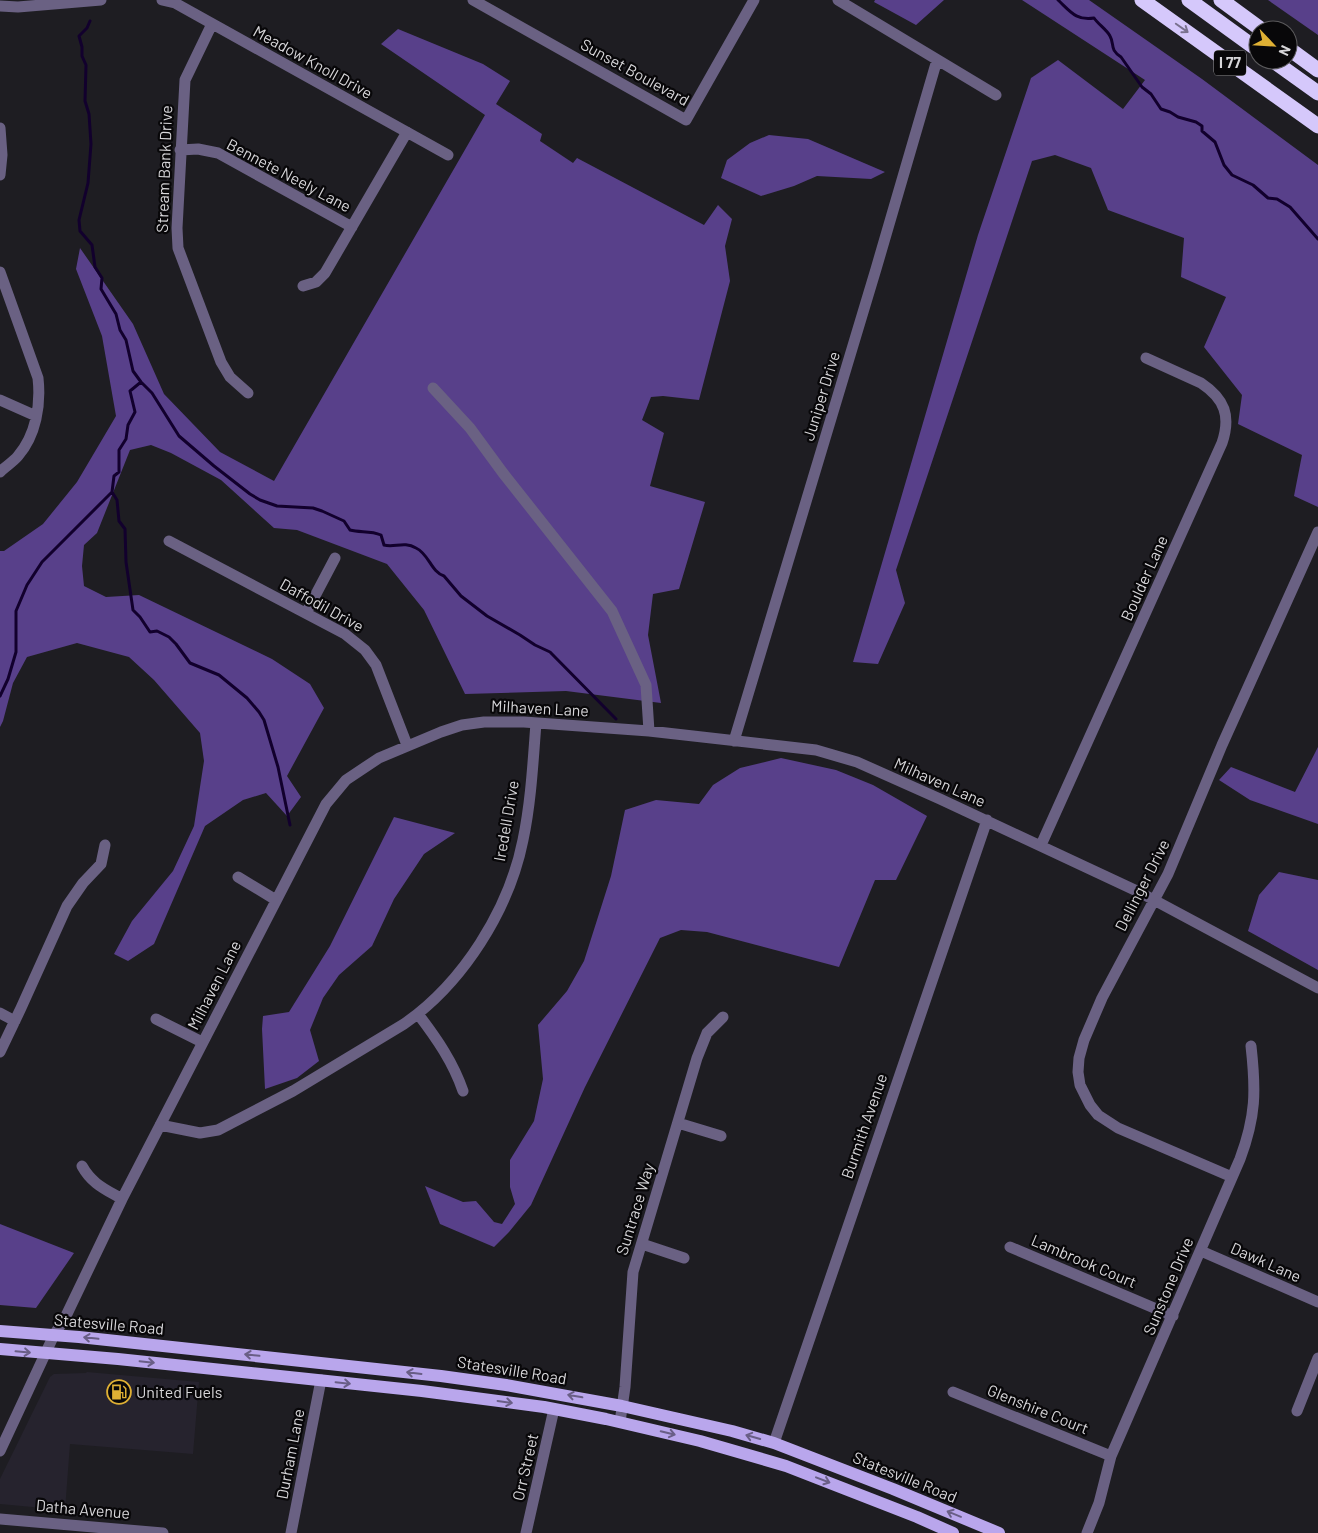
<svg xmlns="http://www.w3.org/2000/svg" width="1318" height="1533" font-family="Barlow,sans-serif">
<rect width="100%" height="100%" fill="#1e1d22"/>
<!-- built -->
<path fill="#26232e" d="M 87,1372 L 199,1382 L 193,1454 L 70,1444 L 65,1510 L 0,1504 L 0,1479 L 50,1377 L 54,1374 L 86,1373 Z"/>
<!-- forest -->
<path fill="#58408a" d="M 875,0 L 944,0 L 916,25 L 874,2 Z
M 1022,0 L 1089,0 L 1202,79 L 1318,165 L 1318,507 L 1294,496 L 1302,455 L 1238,424 L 1242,395 L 1204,347 L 1226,297 L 1181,277 L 1184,238 L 1108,210 L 1091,168 L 1055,155 L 1032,161 L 896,570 L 905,603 L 878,664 L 853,662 L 978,235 L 1031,78 L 1058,60 L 1123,109 L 1145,80 Z
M 1268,0 L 1318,0 L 1318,35 Z
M 398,29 L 483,64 L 510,81 L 496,104 L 542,134 L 540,141 L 573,163 L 577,158 L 704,225 L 718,205 L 732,219 L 725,246 L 730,281 L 699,400 L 663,396 L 651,397 L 642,420 L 664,433 L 650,486 L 705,502 L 679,589 L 653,594 L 648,635 L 661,703 L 566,691 L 465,694 L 424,610 L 387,564 L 297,530 L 274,528 L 221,480 L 171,453 L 151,445 L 130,450 L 97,533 L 84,545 L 82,566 L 84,586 L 106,597 L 139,595 L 272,659 L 310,684 L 324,708 L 287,776 L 301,797 L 287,816 L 266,793 L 243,800 L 205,826 L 154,944 L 128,961 L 114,954 L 132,921 L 173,871 L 194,826 L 204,761 L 200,733 L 154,680 L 129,657 L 77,643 L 27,657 L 13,683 L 3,721 L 0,727 L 0,551 L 4,551 L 43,524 L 77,482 L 116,416 L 102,336 L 76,269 L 80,248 L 133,324 L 164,394 L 220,452 L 274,481 L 485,115 L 381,44 Z
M 769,135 L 808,139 L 885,172 L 871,179 L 817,176 L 794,186 L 761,196 L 721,178 L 727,160 L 750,143 Z
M 1318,747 L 1318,824 L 1250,800 L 1219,780 L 1231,767 L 1295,792 Z
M 781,758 L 836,770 L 873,785 L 927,816 L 896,880 L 875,880 L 839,967 L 707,932 L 681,930 L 660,938 L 585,1087 L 531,1205 L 509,1232 L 494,1247 L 440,1224 L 425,1186 L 463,1202 L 476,1201 L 494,1222 L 502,1224 L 515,1204 L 510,1187 L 510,1160 L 534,1121 L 543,1079 L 538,1025 L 567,991 L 584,961 L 611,876 L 625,810 L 656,800 L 699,804 L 713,785 L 740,768 Z
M 394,817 L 455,833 L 424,854 L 394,899 L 372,946 L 339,975 L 323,998 L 310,1030 L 319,1061 L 297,1078 L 265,1089 L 262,1029 L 263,1016 L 289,1012 L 330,946 Z
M 1279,872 L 1318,880 L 1318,970 L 1248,931 L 1259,895 Z
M 0,1224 L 74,1253 L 36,1308 L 0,1305 Z"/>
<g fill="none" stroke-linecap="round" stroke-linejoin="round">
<!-- stream -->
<path stroke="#12002d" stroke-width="3" d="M 1058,0 C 1070,11 1076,21 1094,18 C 1098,24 1107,30 1110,36 C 1115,45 1109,49 1121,57 L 1142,87 L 1151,94 L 1161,109 L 1170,112 L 1178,117 L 1196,122 L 1202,126 L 1202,131 L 1215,142 L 1224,165 L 1232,175 L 1253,185 L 1268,198 L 1277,199 L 1290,207 L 1318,239
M 90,21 L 87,28 L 79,36 L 82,47 L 82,56 L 86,65 L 85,101 L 89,114 L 91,144 L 88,183 L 79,220 L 80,231 L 92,245 L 95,267 L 102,278 L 101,289 L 116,314 L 120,330 L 126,340 L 133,371 L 141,382 L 152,393 L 179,436 L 214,466 L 250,494 L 260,500 L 277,506 L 313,508 L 322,511 L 344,521 L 350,530 C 360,533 370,530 381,535 L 384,545 C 394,548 404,541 416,548 C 429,554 431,572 444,576 L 461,596 L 487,616 L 520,635 L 535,645 L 550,652 L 616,719
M 141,382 L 130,391 L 135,412 L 128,425 L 126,439 L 119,450 L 119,472 L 114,476 L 112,492 L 117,500 L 119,521 L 125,529 L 126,562 L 133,610 L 140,617 L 150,632 L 157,631 L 169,637 L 176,644 L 190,663 L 219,675 L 247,698 L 259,712 L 264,720 L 278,767 L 290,825
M 0,696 L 8,679 L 16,652 L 16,611 L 27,585 L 42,562 L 112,492"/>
<!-- minor -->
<path stroke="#6a6183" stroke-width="11" d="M 162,0 L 175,3 L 448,155
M 473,0 L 686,120 L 754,0
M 838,0 L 996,95
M 0,6 L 18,7 L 101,0
M 212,24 L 185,80 L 177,228 L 178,248 L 221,362 L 230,377 L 248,393
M 0,128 L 2,155 L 0,175
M 180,150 L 198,149 L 218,153 L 352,227
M 0,272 L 38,378 C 41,405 36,435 18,456 C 13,462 6,466 0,472
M 303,286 L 316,282 L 325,273 L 407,132
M 433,388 L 470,428 L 503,473 L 612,611 L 646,685 L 649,731
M 0,400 L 36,416
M 169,541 L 345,634 L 365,650 L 376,665 L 407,745
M 306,613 L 335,558
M 734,741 L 876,269 L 937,60
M 1041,845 L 1222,443 C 1231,416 1225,399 1201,383 L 1146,358
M 238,877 L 276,900
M 0,1013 L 15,1021
M 418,1014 C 437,1039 453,1062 463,1091
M 156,1019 L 202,1042
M 0,1052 L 21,1008 L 67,906 L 83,883 L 101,864 L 105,845
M 678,1123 L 721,1136
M 160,1125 L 200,1133 L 218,1130 L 293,1091 L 404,1024 C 463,983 509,910 523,840 C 531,802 533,762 536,723
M 82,1166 C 92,1184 105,1189 122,1199
M 1232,1177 L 1118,1128 L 1098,1115 L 1090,1105 L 1080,1085 L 1078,1072 L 1079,1058 L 1084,1040 L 1102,998 L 1168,874 L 1222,745 L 1318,532
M 642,1244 L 684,1258
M 1010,1247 L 1173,1316
M 1201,1251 L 1318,1302
M 953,1392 L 1111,1456
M 1297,1411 L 1318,1358
M 620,1422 L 625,1387 L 633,1272 L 697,1058 L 707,1033 L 723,1017
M 774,1443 L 987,820
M 0,1451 L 54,1335 L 65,1318 L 122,1199 L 326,804 L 346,780 L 379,758 L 441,732 L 462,725 L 484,722 L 524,722 L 649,731 L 816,750 L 857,762 L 940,799 L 1139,892 L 1318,988
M 0,1519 L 163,1533
M 291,1533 L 321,1380
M 526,1533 L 554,1409
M 1087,1533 L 1099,1503 L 1111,1456 L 1118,1440 L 1240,1159 C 1256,1116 1256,1091 1251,1046"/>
<!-- major -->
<path stroke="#b9a6ec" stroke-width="12" d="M 0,1331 L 79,1337 L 441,1376 L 506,1385 L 622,1406 L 732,1431 L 774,1443 L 893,1489 L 999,1533
M 0,1349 L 118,1359 L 422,1391 L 544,1407 L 606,1419 L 700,1441 L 786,1466 L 917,1517 L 953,1533"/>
<!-- highway -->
<path stroke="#d5c8fb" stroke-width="15" d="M 1142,0 L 1318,126
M 1189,0 L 1258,50
M 1221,0 L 1262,30
M 1288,48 L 1318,70
M 1272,60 L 1318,93"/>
</g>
<!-- one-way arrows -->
<defs><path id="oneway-shaft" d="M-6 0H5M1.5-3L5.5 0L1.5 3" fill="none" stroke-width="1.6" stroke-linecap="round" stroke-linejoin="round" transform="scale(1.25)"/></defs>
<use stroke="#79718e" href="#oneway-shaft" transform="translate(1182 28) rotate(35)"/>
<g stroke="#695e86">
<use href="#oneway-shaft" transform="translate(91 1338) rotate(-174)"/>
<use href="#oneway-shaft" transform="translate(23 1352) rotate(5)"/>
<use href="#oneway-shaft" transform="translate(252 1355) rotate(-174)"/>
<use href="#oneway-shaft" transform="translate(147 1362) rotate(6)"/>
<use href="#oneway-shaft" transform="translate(414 1373) rotate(-173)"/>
<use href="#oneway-shaft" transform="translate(343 1383) rotate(6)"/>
<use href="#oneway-shaft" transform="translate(575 1396) rotate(-170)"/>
<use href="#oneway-shaft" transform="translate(505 1402) rotate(8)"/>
<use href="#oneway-shaft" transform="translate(668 1433) rotate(14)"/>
<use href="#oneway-shaft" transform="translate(753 1437) rotate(-164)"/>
<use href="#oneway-shaft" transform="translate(823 1480) rotate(21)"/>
<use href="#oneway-shaft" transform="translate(954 1514) rotate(-158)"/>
</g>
<!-- icons -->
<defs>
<g id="fuel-ring" transform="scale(1.25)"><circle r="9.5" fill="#080709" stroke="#dfb034" stroke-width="1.5"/><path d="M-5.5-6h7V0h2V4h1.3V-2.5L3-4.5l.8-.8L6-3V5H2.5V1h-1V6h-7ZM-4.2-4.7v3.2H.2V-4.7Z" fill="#dfb034"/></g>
</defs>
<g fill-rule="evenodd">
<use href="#fuel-ring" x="119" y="1392"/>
</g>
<g text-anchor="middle" stroke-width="4.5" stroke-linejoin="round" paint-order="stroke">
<!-- shield labels -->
<rect fill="#080709" stroke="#99989b" stroke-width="1" x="1214" y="50.5" width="32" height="25" rx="4"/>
<g font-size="15" font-weight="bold" fill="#d7d6d9">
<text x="1230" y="68">I 77</text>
</g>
<!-- street labels -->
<g font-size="16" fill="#d7d6d9" stroke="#080709">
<text transform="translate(313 62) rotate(29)" y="6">Meadow Knoll Drive</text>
<text transform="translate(635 72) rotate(29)" y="6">Sunset Boulevard</text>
<text transform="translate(164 169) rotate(-88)" y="6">Stream Bank Drive</text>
<text transform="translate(289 175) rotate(28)" y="6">Bennete Neely Lane</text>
<text transform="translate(821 396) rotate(-73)" y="6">Juniper Drive</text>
<text transform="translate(1144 578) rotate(-66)" y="6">Boulder Lane</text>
<text transform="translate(322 605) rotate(29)" y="6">Daffodil Drive</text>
<text transform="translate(540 708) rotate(3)" y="6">Milhaven Lane</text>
<text transform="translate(940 782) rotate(24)" y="6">Milhaven Lane</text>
<text transform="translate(506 821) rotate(-80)" y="6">Iredell Drive</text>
<text transform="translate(1142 885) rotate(-63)" y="6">Dellinger Drive</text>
<text transform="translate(214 985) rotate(-63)" y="6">Milhaven Lane</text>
<text transform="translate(864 1126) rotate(-71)" y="6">Burmith Avenue</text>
<text transform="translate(635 1209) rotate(-73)" y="6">Suntrace Way</text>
<text transform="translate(1084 1261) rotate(23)" y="6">Lambrook Court</text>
<text transform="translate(1266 1262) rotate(24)" y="6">Dawk Lane</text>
<text transform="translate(1168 1286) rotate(-67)" y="6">Sunstone Drive</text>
<text transform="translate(109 1324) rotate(5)" y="6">Statesville Road</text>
<text transform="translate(512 1370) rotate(9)" y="6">Statesville Road</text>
<text transform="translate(1038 1409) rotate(22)" y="6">Glenshire Court</text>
<text transform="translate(290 1454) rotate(-79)" y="6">Durham Lane</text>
<text transform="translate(525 1467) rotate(-77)" y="6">Orr Street</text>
<text transform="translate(905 1477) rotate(22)" y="6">Statesville Road</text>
<text transform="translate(83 1509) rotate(5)" y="6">Datha Avenue</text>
</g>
<!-- poi labels -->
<g font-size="16" fill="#d7d6d9" stroke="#080709" text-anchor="start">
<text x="136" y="1398">United Fuels</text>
</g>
</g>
<!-- north arrow -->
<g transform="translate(1273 45) rotate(115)"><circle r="24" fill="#080709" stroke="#5b5a5c"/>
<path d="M0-4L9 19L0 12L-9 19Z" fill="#dfb034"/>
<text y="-8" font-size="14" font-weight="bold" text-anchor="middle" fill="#d7d6d9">N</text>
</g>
</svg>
